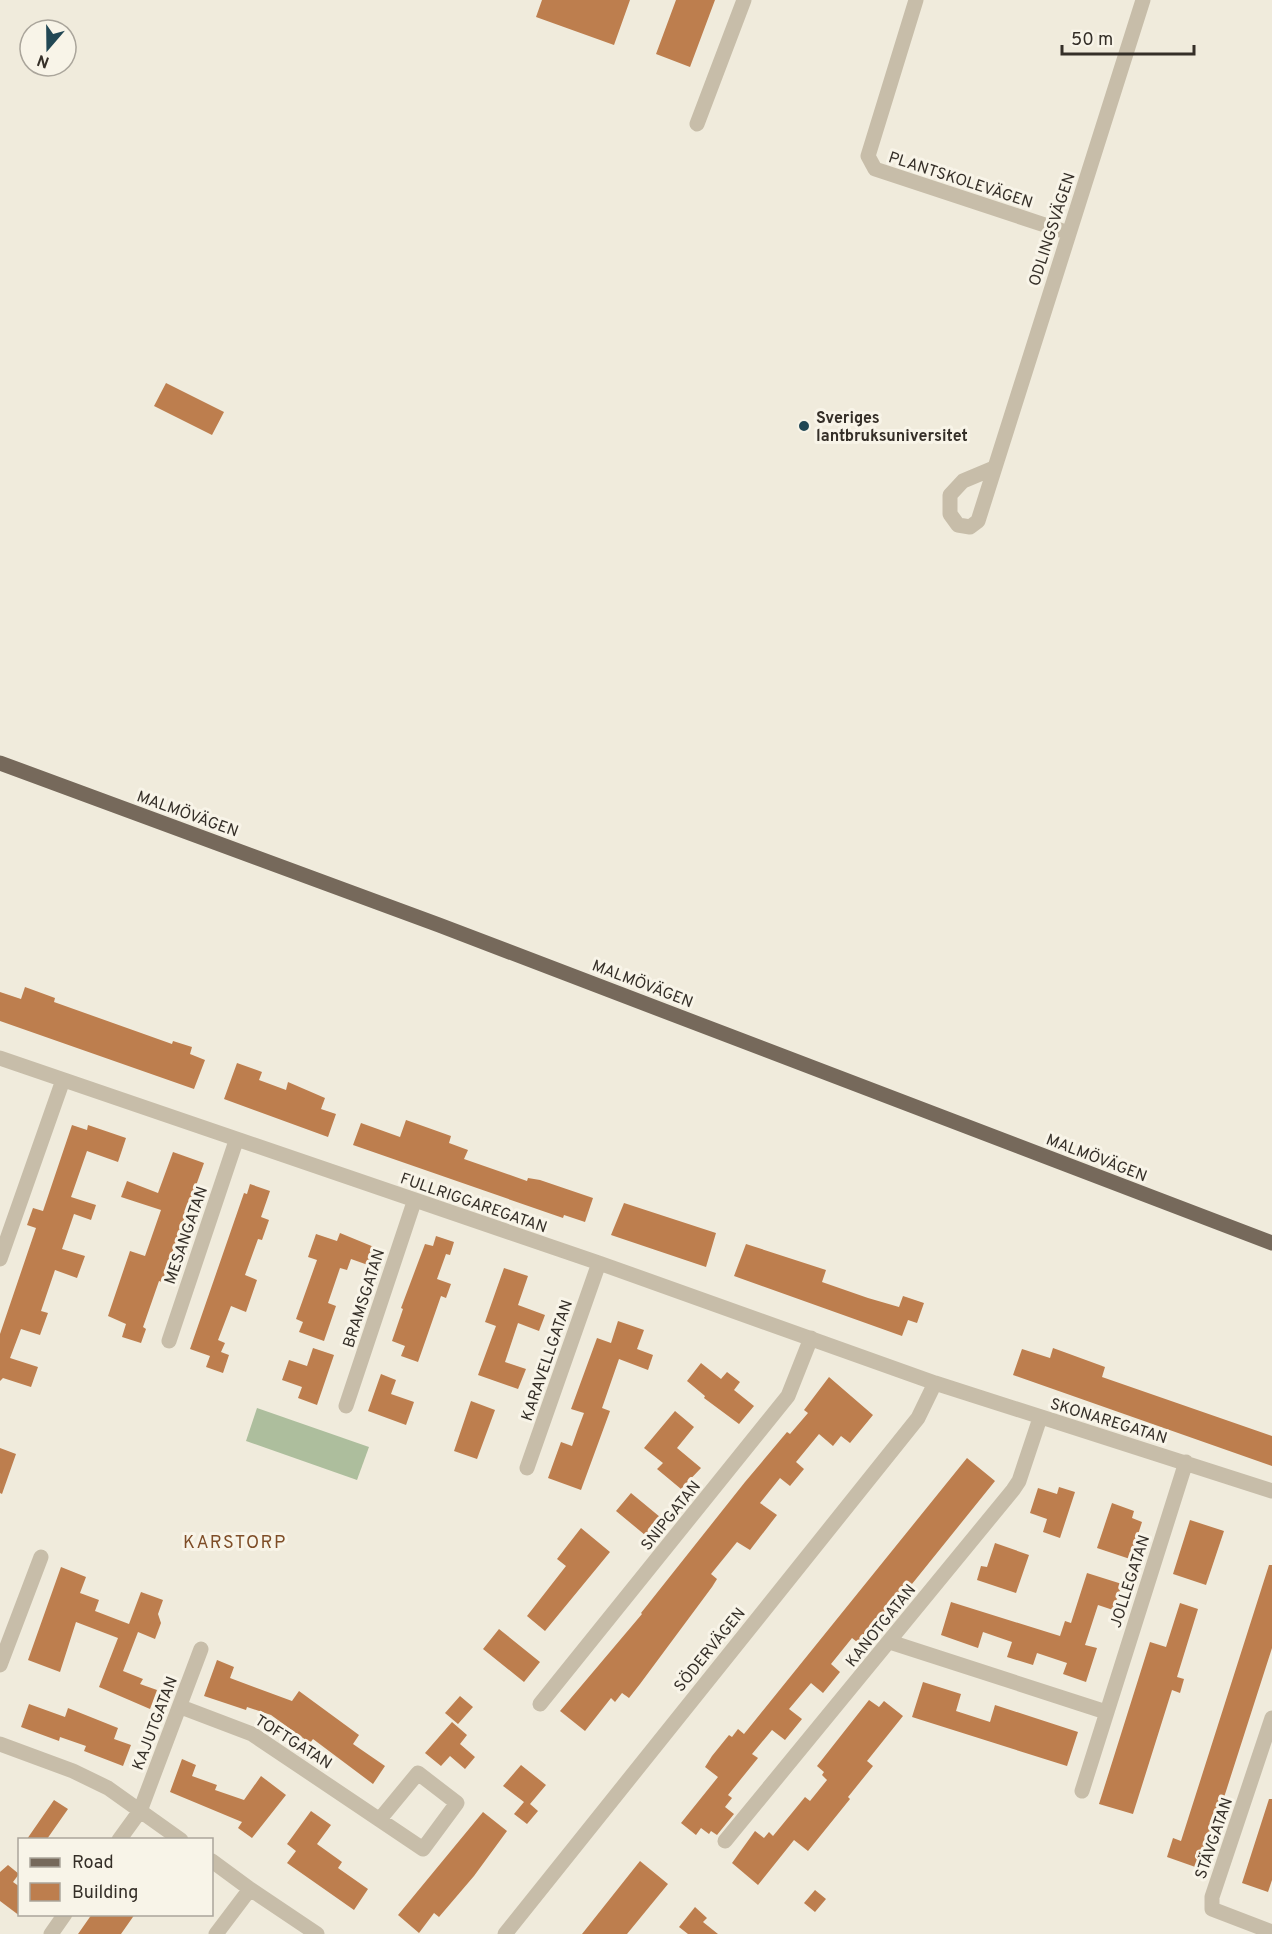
<svg xmlns="http://www.w3.org/2000/svg" width="1272" height="1934" font-family="Overpass,sans-serif">
<rect width="100%" height="100%" fill="#f0ebdc"/>
<!-- green -->
<path fill="#adbe9d" d="M 257,1408 L 369,1447 L 357,1480 L 246,1441 Z"/>
<!-- building -->
<path fill="#bd7e4e" d="M 542,0 L 630,0 L 614,45 L 536,17 Z
M 676,0 L 715,0 L 690,67 L 656,54 Z
M 166,383 L 224,412 L 212,435 L 154,406 Z
M 25,987 L 55,998 L 54,1002 L 172,1044 L 173,1041 L 192,1047 L 190,1054 L 205,1060 L 194,1089 L 0,1021 L 0,992 L 21,999 Z
M 237,1063 L 262,1072 L 259,1080 L 286,1090 L 288,1082 L 325,1098 L 321,1109 L 336,1114 L 328,1137 L 224,1099 Z
M 406,1120 L 451,1136 L 449,1143 L 468,1150 L 464,1159 L 527,1181 L 528,1178 L 540,1180 L 593,1198 L 585,1222 L 564,1215 L 563,1218 L 353,1145 L 361,1123 L 400,1137 Z
M 72,1125 L 87,1130 L 88,1125 L 126,1138 L 118,1162 L 87,1151 L 71,1197 L 96,1205 L 91,1220 L 74,1214 L 62,1249 L 85,1256 L 77,1278 L 55,1270 L 41,1311 L 48,1313 L 40,1335 L 21,1329 L 10,1358 L 38,1367 L 31,1387 L 3,1378 L 0,1381 L 0,1334 L 36,1228 L 27,1225 L 33,1208 L 43,1211 Z
M 173,1152 L 204,1163 L 162,1282 L 159,1281 L 143,1327 L 146,1329 L 141,1343 L 122,1337 L 126,1324 L 108,1316 L 130,1251 L 145,1256 L 161,1210 L 121,1197 L 127,1181 L 158,1193 Z
M 250,1184 L 270,1191 L 261,1217 L 269,1220 L 262,1240 L 258,1239 L 245,1275 L 257,1280 L 246,1312 L 231,1306 L 218,1340 L 225,1343 L 221,1352 L 229,1355 L 223,1373 L 206,1367 L 210,1356 L 190,1349 L 244,1193 L 247,1194 Z
M 624,1203 L 716,1233 L 706,1267 L 611,1235 Z
M 340,1233 L 374,1247 L 368,1265 L 351,1259 L 347,1270 L 340,1268 L 328,1303 L 336,1306 L 324,1341 L 299,1332 L 303,1322 L 296,1319 L 317,1260 L 308,1257 L 316,1234 L 337,1241 Z
M 436,1236 L 454,1242 L 450,1255 L 446,1254 L 437,1279 L 451,1284 L 446,1298 L 441,1296 L 418,1362 L 401,1356 L 405,1346 L 392,1341 L 403,1309 L 401,1308 L 425,1244 L 433,1246 Z
M 746,1244 L 826,1270 L 822,1282 L 868,1298 L 899,1307 L 903,1296 L 924,1303 L 917,1323 L 908,1320 L 902,1336 L 734,1276 Z
M 504,1268 L 528,1276 L 518,1305 L 545,1315 L 539,1331 L 518,1323 L 505,1362 L 526,1369 L 518,1389 L 478,1375 L 496,1326 L 485,1322 Z
M 618,1321 L 644,1330 L 637,1349 L 653,1355 L 648,1370 L 619,1359 L 602,1408 L 610,1411 L 581,1490 L 548,1478 L 561,1442 L 572,1446 L 578,1429 L 584,1413 L 571,1409 L 597,1338 L 611,1343 Z
M 313,1348 L 334,1355 L 317,1405 L 298,1398 L 302,1387 L 282,1380 L 289,1360 L 307,1366 Z
M 1053,1348 L 1105,1367 L 1102,1377 L 1272,1436 L 1272,1466 L 1013,1375 L 1022,1349 L 1050,1358 Z
M 701,1363 L 721,1379 L 727,1372 L 740,1382 L 734,1390 L 754,1406 L 739,1424 L 704,1398 L 705,1396 L 687,1381 Z
M 381,1374 L 396,1380 L 391,1394 L 414,1402 L 406,1425 L 368,1411 Z
M 829,1377 L 873,1415 L 850,1443 L 841,1436 L 833,1446 L 819,1434 L 796,1462 L 804,1469 L 790,1486 L 780,1478 L 760,1503 L 777,1515 L 750,1550 L 737,1542 L 711,1574 L 717,1579 L 712,1587 L 640,1684 L 629,1698 L 622,1693 L 615,1702 L 611,1698 L 585,1731 L 560,1711 L 642,1614 L 641,1613 L 745,1482 L 787,1432 L 790,1434 L 808,1413 L 804,1410 Z
M 471,1401 L 495,1410 L 477,1459 L 454,1451 Z
M 675,1411 L 694,1427 L 677,1448 L 701,1468 L 681,1489 L 657,1469 L 663,1463 L 644,1448 Z
M 0,1448 L 16,1454 L 2,1494 L 0,1493 Z
M 967,1458 L 995,1481 L 862,1646 L 852,1638 L 831,1664 L 840,1672 L 823,1693 L 811,1683 L 789,1709 L 802,1719 L 785,1740 L 772,1730 L 752,1754 L 758,1758 L 728,1795 L 732,1798 L 725,1807 L 734,1814 L 717,1835 L 711,1831 L 709,1834 L 701,1828 L 696,1835 L 681,1823 L 718,1777 L 705,1767 L 712,1756 L 729,1735 L 732,1737 L 738,1729 L 744,1734 Z
M 1059,1487 L 1075,1492 L 1060,1538 L 1043,1532 L 1047,1519 L 1030,1513 L 1038,1488 L 1057,1494 Z
M 631,1493 L 660,1517 L 645,1535 L 616,1511 Z
M 1112,1503 L 1134,1511 L 1132,1518 L 1142,1522 L 1130,1559 L 1097,1548 Z
M 1190,1520 L 1224,1531 L 1206,1585 L 1173,1574 Z
M 581,1528 L 610,1552 L 545,1631 L 527,1616 L 566,1566 L 557,1559 Z
M 995,1543 L 1029,1555 L 1016,1593 L 977,1580 L 981,1566 L 987,1567 Z
M 1269,1565 L 1272,1565 L 1272,1648 L 1201,1869 L 1167,1857 L 1173,1838 L 1181,1841 Z
M 61,1567 L 86,1577 L 80,1593 L 99,1600 L 95,1611 L 129,1624 L 141,1592 L 163,1600 L 158,1614 L 161,1623 L 155,1639 L 138,1632 L 123,1671 L 143,1679 L 140,1684 L 157,1690 L 150,1709 L 99,1687 L 118,1638 L 76,1622 L 60,1672 L 28,1660 Z
M 1087,1573 L 1122,1584 L 1113,1610 L 1098,1605 L 1085,1645 L 1097,1648 L 1086,1682 L 1063,1674 L 1067,1663 L 1037,1653 L 1033,1665 L 1007,1657 L 1012,1642 L 983,1632 L 978,1648 L 941,1635 L 951,1602 L 1060,1636 L 1065,1621 L 1071,1623 Z
M 1180,1603 L 1198,1609 L 1177,1677 L 1184,1679 L 1180,1693 L 1172,1690 L 1133,1814 L 1099,1804 L 1150,1642 L 1166,1647 Z
M 499,1629 L 540,1662 L 524,1682 L 483,1649 Z
M 217,1660 L 234,1667 L 230,1678 L 292,1701 L 299,1691 L 359,1735 L 353,1744 L 385,1766 L 373,1784 L 313,1739 L 310,1743 L 271,1715 L 247,1707 L 246,1710 L 204,1696 Z
M 923,1682 L 961,1694 L 956,1711 L 990,1722 L 995,1705 L 1078,1732 L 1067,1766 L 912,1717 Z
M 460,1696 L 473,1707 L 458,1724 L 445,1713 Z
M 869,1700 L 879,1707 L 884,1701 L 903,1716 L 867,1761 L 873,1766 L 848,1797 L 850,1799 L 808,1851 L 794,1840 L 758,1885 L 732,1863 L 755,1831 L 764,1838 L 769,1832 L 773,1836 L 805,1797 L 810,1801 L 827,1780 L 822,1775 L 824,1772 L 817,1766 Z
M 29,1704 L 65,1717 L 68,1708 L 118,1728 L 114,1739 L 131,1745 L 123,1766 L 84,1751 L 86,1746 L 60,1737 L 59,1741 L 21,1727 Z
M 452,1722 L 467,1735 L 460,1744 L 475,1757 L 465,1769 L 450,1756 L 441,1766 L 425,1753 Z
M 182,1759 L 196,1765 L 192,1776 L 217,1785 L 215,1790 L 244,1800 L 261,1776 L 286,1795 L 252,1838 L 238,1828 L 242,1822 L 170,1792 Z
M 521,1765 L 546,1785 L 530,1804 L 538,1811 L 527,1824 L 514,1814 L 524,1802 L 503,1786 Z
M 1269,1799 L 1272,1799 L 1272,1880 L 1268,1892 L 1242,1883 Z
M 54,1800 L 68,1809 L 47,1839 L 27,1839 Z
M 311,1811 L 331,1825 L 317,1844 L 342,1862 L 338,1868 L 368,1889 L 354,1910 L 287,1863 L 296,1851 L 287,1844 Z
M 483,1812 L 507,1831 L 474,1876 L 439,1917 L 434,1913 L 419,1933 L 398,1915 Z
M 640,1861 L 668,1884 L 627,1934 L 582,1934 Z
M 8,1865 L 19,1874 L 13,1882 L 20,1887 L 20,1916 L 0,1901 L 0,1872 Z
M 815,1890 L 826,1899 L 815,1912 L 804,1903 Z
M 695,1907 L 707,1918 L 703,1922 L 718,1934 L 688,1934 L 679,1927 Z
M 92,1914 L 135,1914 L 121,1934 L 78,1934 Z"/>
<g fill="none" stroke-linecap="round" stroke-linejoin="round">
<!-- minor -->
<path stroke="#c7bda9" stroke-width="15" d="M 916,0 L 868,156 L 875,169 L 1069,233
M 697,124 L 744,0
M 994,468 L 963,481 L 950,495 L 950,514 L 958,525 L 970,527 L 978,521 L 1143,0
M 0,1058 L 599,1263 L 935,1383 L 1272,1491
M 0,1259 L 63,1080
M 169,1341 L 236,1141
M 346,1406 L 414,1202
M 527,1468 L 599,1263
M 890,1642 L 1106,1712
M 0,1665 L 41,1557
M 540,1704 L 788,1396 L 811,1338
M 181,1707 L 252,1734 L 423,1849 L 457,1803 L 418,1773 L 380,1819
M 1272,1718 L 1212,1897 L 1212,1909 L 1272,1932
M 0,1744 L 73,1771 L 108,1788 L 181,1840
M 1082,1791 L 1186,1462
M 119,1840 L 140,1811 L 201,1649
M 725,1841 L 1013,1490 L 1019,1481 L 1040,1418
M 212,1861 L 250,1889
M 51,1934 L 65,1914
M 216,1934 L 250,1889 L 317,1934
M 505,1934 L 918,1418 L 935,1383"/>
<!-- major -->
<path stroke="#76695b" stroke-width="15" d="M 0,763 L 439,925 L 1272,1243"/>
</g>
<!-- markers -->
<circle fill="#214754" stroke="#f8f4e8" stroke-width="2" cx="804" cy="426" r="6"/>
<g text-anchor="middle" stroke-width="6" stroke-linejoin="round" paint-order="stroke">
<!-- street labels -->
<g font-size="16" fill="#352f28" stroke="#f8f4e8">
<text transform="translate(961 179) rotate(18)" y="6">PLANTSKOLEVÄGEN</text>
<text transform="translate(1051 229) rotate(-72)" y="6">ODLINGSVÄGEN</text>
<text transform="translate(188 813) rotate(20)" y="6">MALMÖVÄGEN</text>
<text transform="translate(643 983) rotate(21)" y="6">MALMÖVÄGEN</text>
<text transform="translate(1097 1157) rotate(21)" y="6">MALMÖVÄGEN</text>
<text transform="translate(474 1202) rotate(19)" y="6">FULLRIGGAREGATAN</text>
<text transform="translate(185 1235) rotate(-71)" y="6">MESANGATAN</text>
<text transform="translate(363 1298) rotate(-72)" y="6">BRAMSGATAN</text>
<text transform="translate(546 1360) rotate(-71)" y="6">KARAVELLGATAN</text>
<text transform="translate(1109 1420) rotate(17)" y="6">SKONAREGATAN</text>
<text transform="translate(670 1515) rotate(-51)" y="6">SNIPGATAN</text>
<text transform="translate(1129 1581) rotate(-72)" y="6">JOLLEGATAN</text>
<text transform="translate(880 1625) rotate(-51)" y="6">KANOTGATAN</text>
<text transform="translate(709 1649) rotate(-51)" y="6">SÖDERVÄGEN</text>
<text transform="translate(154 1723) rotate(-69)" y="6">KAJUTGATAN</text>
<text transform="translate(294 1741) rotate(32)" y="6">TOFTGATAN</text>
<text transform="translate(1213 1838) rotate(-71)" y="6">STÄVGATAN</text>
</g>
<!-- poi labels -->
<g font-size="16" font-weight="bold" fill="#352f28" stroke="#f8f4e8" text-anchor="start">
<text x="816" y="423">Sveriges<tspan x="816" dy="18">lantbruksuniversitet</tspan></text>
</g>
<!-- neighbourhood labels -->
<g font-size="18" letter-spacing="1.5" fill="#7e4d27" stroke="#f8f4e8">
<text x="235" y="1548">KARSTORP</text>
</g>
</g>
<!-- legend -->
<rect x="18" y="1838" width="195" height="78" fill="#f8f4e8" stroke="#aaa59b" stroke-width="1.5"/>
<rect x="30" y="1858" width="30" height="9" fill="#76695b" stroke="#aaa59b" stroke-width="1.5"/>
<text x="72" y="1868" font-size="18" fill="#352f28">Road</text>
<rect x="30" y="1883" width="30" height="18" fill="#bd7e4e" stroke="#aaa59b" stroke-width="1.5"/>
<text x="72" y="1898" font-size="18" fill="#352f28">Building</text>
<!-- north arrow -->
<g transform="translate(48 48) rotate(200)"><circle r="28" fill="#f8f4e8" stroke="#aaa59b" stroke-width="1.5"/>
<path d="M0-4.5L10 22L0 15L-10 22Z" fill="#214754"/>
<text y="-9" font-size="16" font-weight="bold" text-anchor="middle" fill="#352f28">N</text>
</g>
<!-- scale -->
<path d="M1062 45v9h132v-9" fill="none" stroke="#352f28" stroke-width="3"/>
<text x="1071" y="45" font-size="18" fill="#352f28" stroke="#f8f4e8" stroke-width="4.5" paint-order="stroke">50 m</text>
</svg>
